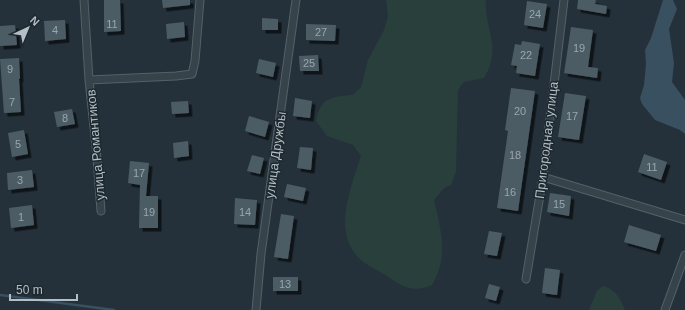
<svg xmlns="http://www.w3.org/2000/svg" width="685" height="310" font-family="Arial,sans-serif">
<defs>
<filter id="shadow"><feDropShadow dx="3.5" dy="3.5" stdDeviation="0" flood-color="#0009"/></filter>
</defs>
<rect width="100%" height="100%" fill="#24313a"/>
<!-- green -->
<path fill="#293f3c" d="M 386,0 L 486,0 C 484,31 503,46 484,78 L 464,82 L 458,90 L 456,172 L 451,185 L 444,188 L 434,200 C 441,231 449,256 432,285 C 413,293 403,287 387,276 C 379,271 368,266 361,260 C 331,234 351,187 361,156 L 353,145 L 327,136 L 316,121 C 321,97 331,97 353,95 L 361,87 L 368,60 L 384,30 L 388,16 Z
M 603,286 C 615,289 621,299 625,310 L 589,310 L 597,291 Z"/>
<!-- water -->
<path fill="#385060" d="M 663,0 L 673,0 L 677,9 L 669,29 L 674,63 L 672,82 L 685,100 L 685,134 L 680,130 L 655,120 L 642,104 L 640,98 L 644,85 L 646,64 L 645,50 L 651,38 Z"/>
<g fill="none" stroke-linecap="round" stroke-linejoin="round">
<!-- stream -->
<path stroke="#385060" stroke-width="2.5" d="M 0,295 L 114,310"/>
</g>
<!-- building -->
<path fill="#4c5c65" filter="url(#shadow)" d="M 104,0 L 120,0 L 121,31 L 104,32 Z
M 162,0 L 190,0 L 190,5 L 163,8 Z
M 578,0 L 596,0 L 595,4 L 607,6 L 606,14 L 577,9 Z
M 527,1 L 547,4 L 543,28 L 524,25 Z
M 262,18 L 278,19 L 278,30 L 262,30 Z
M 65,20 L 66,39 L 45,41 L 44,21 Z
M 184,22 L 185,37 L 167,39 L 166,24 Z
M 306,24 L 336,25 L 335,41 L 306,40 Z
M 15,25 L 17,45 L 0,46 L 0,26 Z
M 571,27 L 593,30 L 588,67 L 598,68 L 597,78 L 564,73 Z
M 522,41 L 540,44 L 535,76 L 516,73 L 517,66 L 511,65 L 515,44 L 521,45 Z
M 318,55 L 319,71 L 300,71 L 299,56 Z
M 19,58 L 20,79 L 19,79 L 21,112 L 4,113 L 0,59 Z
M 259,59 L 276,63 L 273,77 L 256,73 Z
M 511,88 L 535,91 L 518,211 L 497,208 L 508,131 L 505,130 Z
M 565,93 L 586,96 L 579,140 L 558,137 Z
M 295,98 L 312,101 L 310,118 L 293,116 Z
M 188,101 L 189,113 L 172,114 L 171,102 Z
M 72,109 L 75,124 L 57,127 L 54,112 Z
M 249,116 L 269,122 L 265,137 L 245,131 Z
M 24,130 L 28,154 L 12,157 L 8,133 Z
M 188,141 L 189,156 L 174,158 L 173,143 Z
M 300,147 L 313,148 L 311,170 L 297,168 Z
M 644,154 L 667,162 L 661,180 L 638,172 Z
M 252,155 L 264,158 L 260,174 L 247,171 Z
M 130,161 L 149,163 L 146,196 L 158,196 L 158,228 L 139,228 L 140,185 L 128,183 Z
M 32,170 L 34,187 L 8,190 L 7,173 Z
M 287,184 L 306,188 L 303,201 L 284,197 Z
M 550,193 L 571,196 L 569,216 L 547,212 Z
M 235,198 L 257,200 L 255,225 L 234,224 Z
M 32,205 L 34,225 L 11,228 L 9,208 Z
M 281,214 L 294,216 L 288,259 L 274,257 Z
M 629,225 L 661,235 L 656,251 L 624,242 Z
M 489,231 L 502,233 L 497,256 L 484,254 Z
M 545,268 L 560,270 L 557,295 L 542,293 Z
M 273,277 L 298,277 L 298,291 L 273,291 Z
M 489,284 L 500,287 L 496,301 L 485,298 Z"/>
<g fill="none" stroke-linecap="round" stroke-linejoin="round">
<!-- minor casing -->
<g stroke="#556168" stroke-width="9">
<path id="minor" d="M 84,0 L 89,80 L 96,146 L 101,211
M 89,80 L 176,76 L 192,74 L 195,61 L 200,0
M 543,177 L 685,220
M 526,279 L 543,177 L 564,0
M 256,310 L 261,254 L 296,0
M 665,310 L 685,255"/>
</g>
<!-- minor -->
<use href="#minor" stroke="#37434b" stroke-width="7"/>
</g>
<g text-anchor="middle" stroke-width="3" stroke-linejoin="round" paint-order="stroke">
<!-- number labels -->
<g font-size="11" fill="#99a6ae">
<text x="535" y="18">24</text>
<text x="112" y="28">11</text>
<text x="55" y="34">4</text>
<text x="321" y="36">27</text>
<text x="579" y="52">19</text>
<text x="526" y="59">22</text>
<text x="309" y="67">25</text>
<text x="10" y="73">9</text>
<text x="12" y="106">7</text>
<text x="520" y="115">20</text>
<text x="572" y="120">17</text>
<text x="65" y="122">8</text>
<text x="18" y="148">5</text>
<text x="515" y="159">18</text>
<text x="652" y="171">11</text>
<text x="139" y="177">17</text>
<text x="20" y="184">3</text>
<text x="510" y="196">16</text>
<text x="559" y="208">15</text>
<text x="149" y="216">19</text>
<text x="245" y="216">14</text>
<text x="21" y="221">1</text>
<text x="285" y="288">13</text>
</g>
<!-- street labels -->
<g font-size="13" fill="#b3bec6" stroke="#1d282f">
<text transform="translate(546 140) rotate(-83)" y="5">Пригородная улица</text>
<text transform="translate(95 145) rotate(-95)" y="5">улица Романтиков</text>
<text transform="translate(275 155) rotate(-82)" y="5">улица Дружбы</text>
</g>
</g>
<!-- north arrow -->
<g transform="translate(28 28) rotate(44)" stroke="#1d282f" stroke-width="3" paint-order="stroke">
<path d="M0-3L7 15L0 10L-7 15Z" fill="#b3bec6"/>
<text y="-6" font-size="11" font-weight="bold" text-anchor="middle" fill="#b3bec6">N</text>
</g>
<!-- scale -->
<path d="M10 294v6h67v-6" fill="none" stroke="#b3bec6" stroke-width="2"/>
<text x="16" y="294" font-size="12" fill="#b3bec6" stroke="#1d282f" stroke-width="3" paint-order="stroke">50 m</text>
</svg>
